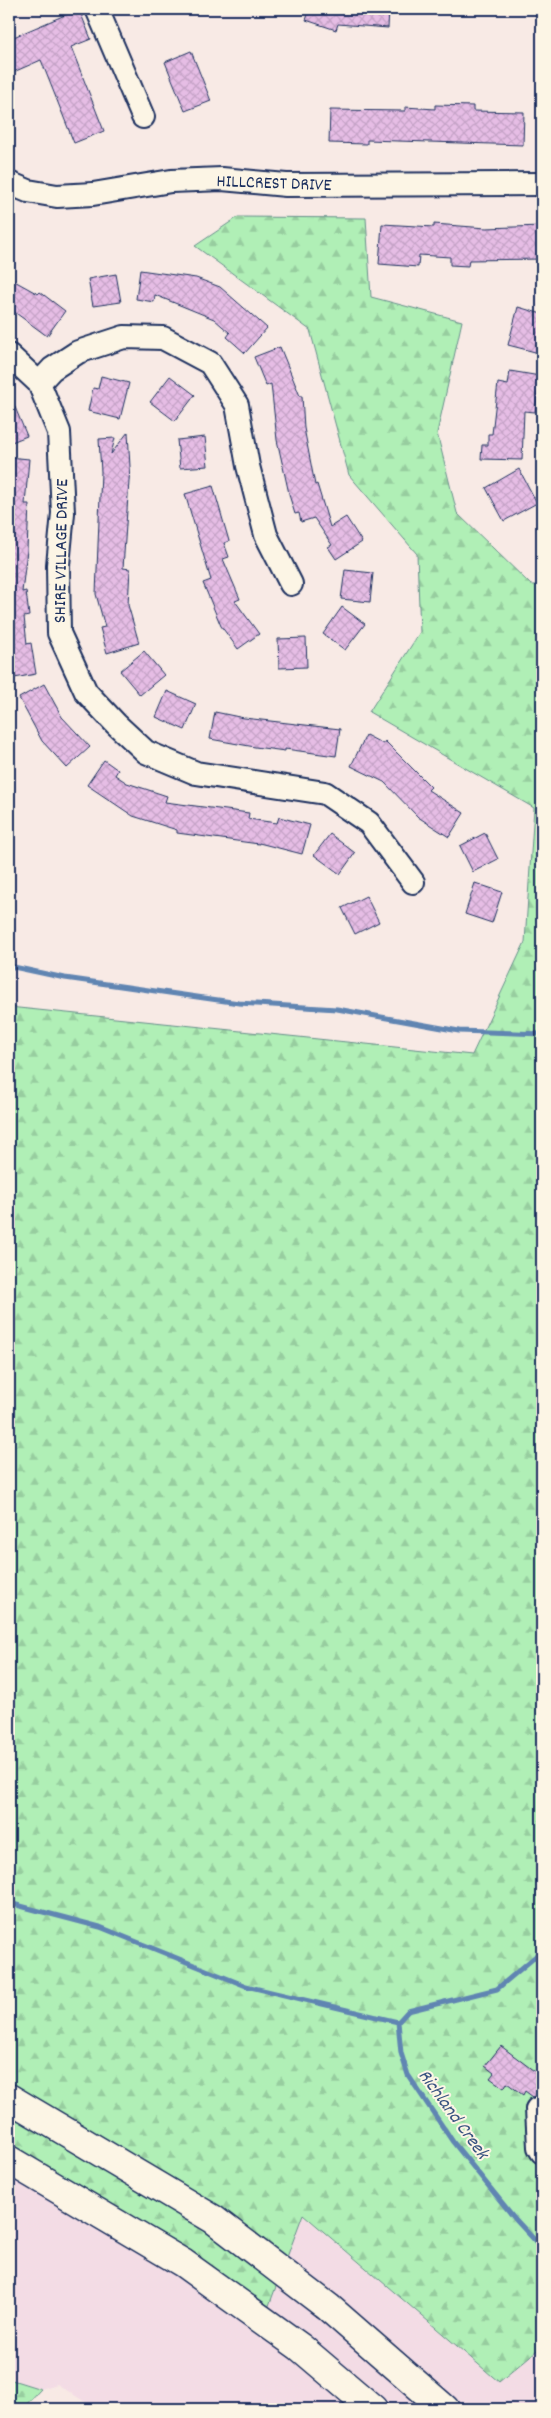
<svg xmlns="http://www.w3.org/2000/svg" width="551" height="2418" font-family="Dekko,sans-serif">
<defs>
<pattern id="forest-firs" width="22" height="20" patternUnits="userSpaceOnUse" patternTransform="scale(1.25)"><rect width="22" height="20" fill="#b0efb6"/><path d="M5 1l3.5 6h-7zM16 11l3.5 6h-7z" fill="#97cd9f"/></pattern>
<pattern id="building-cross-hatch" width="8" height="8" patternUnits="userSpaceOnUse" patternTransform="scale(1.25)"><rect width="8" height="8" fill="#e6bde5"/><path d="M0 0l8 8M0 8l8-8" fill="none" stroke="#c5a3c7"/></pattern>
</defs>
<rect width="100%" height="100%" fill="#f8eae5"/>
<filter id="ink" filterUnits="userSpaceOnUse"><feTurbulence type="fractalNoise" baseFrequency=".02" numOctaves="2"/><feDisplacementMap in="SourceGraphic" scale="10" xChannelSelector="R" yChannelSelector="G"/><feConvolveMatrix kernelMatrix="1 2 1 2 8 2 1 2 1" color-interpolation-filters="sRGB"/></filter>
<g filter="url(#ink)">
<!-- built -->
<path fill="#f3dce5" d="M 9,2165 L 267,2311 L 302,2214 L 499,2382 L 542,2346 L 542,2409 L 96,2409 L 57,2384 L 41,2389 L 9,2379 Z"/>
<!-- forest -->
<path fill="url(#forest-firs)" stroke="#668f8a" d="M 238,217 L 366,218 L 371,297 L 462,321 L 437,433 L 457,513 L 531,585 L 542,585 L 542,2346 L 499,2382 L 303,2214 L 267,2311 L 9,2165 L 9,1007 L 472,1055 L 525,942 L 534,808 L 369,712 L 420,632 L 417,554 L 349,475 L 310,330 L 195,246 Z
M 9,2379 L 41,2389 L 22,2409 L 9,2409 Z"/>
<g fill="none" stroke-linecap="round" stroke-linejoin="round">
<!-- stream -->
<path stroke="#6085b2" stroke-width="5" d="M 9,966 L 65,978 L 239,1003 L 337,1009 L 459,1031 L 542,1034
M 9,1903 L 100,1927 L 246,1986 L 398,2022
M 542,1947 L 536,1956 L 497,1989 L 408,2011 L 398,2022 L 401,2053 L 408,2075 L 453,2142 L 516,2220 L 542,2248"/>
</g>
<!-- building -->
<path fill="url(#building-cross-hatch)" stroke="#1b2f5e" d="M 79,9 L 91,39 L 71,47 L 104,131 L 74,143 L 41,60 L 9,74 L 9,39 Z
M 310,9 L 389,9 L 388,28 L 338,24 L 336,30 L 306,20 Z
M 191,51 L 211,101 L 185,111 L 165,62 Z
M 435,105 L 473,106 L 473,111 L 524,112 L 523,145 L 367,140 L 367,144 L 329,143 L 330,110 L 405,111 L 405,107 L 435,109 Z
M 382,224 L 434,227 L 434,224 L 486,228 L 542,226 L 542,259 L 469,260 L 468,266 L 450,265 L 450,257 L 419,255 L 418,267 L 379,264 Z
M 140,270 L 196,278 L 220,287 L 267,328 L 245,353 L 227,337 L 230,333 L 214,319 L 155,295 L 154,302 L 136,299 Z
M 116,274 L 121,302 L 93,306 L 88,279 Z
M 9,278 L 38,294 L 40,292 L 65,311 L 47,336 L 9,308 Z
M 518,307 L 542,314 L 542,340 L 539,353 L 508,345 Z
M 280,347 L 300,396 L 302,396 L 304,428 L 315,485 L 317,484 L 330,527 L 346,517 L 362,542 L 336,559 L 328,547 L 332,545 L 314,518 L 301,522 L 299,513 L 295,514 L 290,498 L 277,440 L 271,384 L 266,386 L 254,357 Z
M 510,371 L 540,376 L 535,412 L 524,411 L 522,460 L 481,459 L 482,445 L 488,445 L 488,434 L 492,434 L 498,383 L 508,385 Z
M 101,376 L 129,383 L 120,419 L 88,411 L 93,388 L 98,389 Z
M 170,376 L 195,395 L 175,421 L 150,402 Z
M 9,393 L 27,436 L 9,443 Z
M 128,432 L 130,467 L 123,568 L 130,569 L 128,605 L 139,643 L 107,653 L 100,628 L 105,627 L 96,594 L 101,472 L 99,439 L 115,438 L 111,454 Z
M 205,437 L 208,466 L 180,468 L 177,440 Z
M 9,457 L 29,459 L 25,504 L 29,504 L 27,550 L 22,592 L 26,591 L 29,616 L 24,617 L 27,644 L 31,643 L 36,674 L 9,679 Z
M 519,469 L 537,503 L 504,521 L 486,488 Z
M 213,486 L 229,541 L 224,543 L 229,557 L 223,559 L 240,599 L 235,601 L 259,634 L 238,649 L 221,626 L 203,583 L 211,580 L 185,494 Z
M 345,570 L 373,573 L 370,602 L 341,599 Z
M 342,607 L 365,624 L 345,650 L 323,634 Z
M 306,638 L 307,667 L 279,668 L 278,639 Z
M 144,651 L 164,675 L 140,695 L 120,671 Z
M 44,684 L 62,717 L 90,747 L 67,768 L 42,741 L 19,698 Z
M 167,691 L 196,704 L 185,730 L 156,717 Z
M 215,712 L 244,718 L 340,729 L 336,756 L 285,749 L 285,751 L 255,747 L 210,739 Z
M 366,735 L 383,744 L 385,741 L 431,787 L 428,790 L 464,813 L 449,837 L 418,817 L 384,782 L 351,766 Z
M 104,760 L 118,770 L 115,775 L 127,783 L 167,796 L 165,802 L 249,813 L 248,819 L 277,823 L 279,817 L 310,825 L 302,854 L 259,843 L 259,844 L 177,833 L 177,830 L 133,816 L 87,785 Z
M 485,833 L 498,859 L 473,872 L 460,846 Z
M 330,834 L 355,853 L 340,874 L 314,855 Z
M 475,883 L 502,892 L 492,923 L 465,914 Z
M 366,896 L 379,922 L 355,934 L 342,908 Z
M 501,2046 L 538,2074 L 536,2076 L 542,2081 L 542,2097 L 533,2097 L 525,2091 L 523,2095 L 507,2083 L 504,2088 L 490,2078 L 494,2073 L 485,2066 Z"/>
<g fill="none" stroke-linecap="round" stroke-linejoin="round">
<!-- minor casing -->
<g stroke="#1b2f5e" stroke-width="26">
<path id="minor" d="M 97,9 L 143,117
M 9,183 L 28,191 L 57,196 L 93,194 L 171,181 L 222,179 L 286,185 L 542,184
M 9,355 L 39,383 L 59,432 L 63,513 L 58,565 L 59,633 L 86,692 L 116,724 L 146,752 L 196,773 L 325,793 L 369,823 L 413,882
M 39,383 L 52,369 L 78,352 L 124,337 L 163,338 L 210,363 L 237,405 L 248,466 L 266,535 L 291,584
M 537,2109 L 539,2147 L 542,2152"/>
</g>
<!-- major casing -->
<g stroke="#1b2f5e" stroke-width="31">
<path id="major" d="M 9,2098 L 213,2219 L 328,2307 L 445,2409
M 9,2160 L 183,2263 L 300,2347 L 373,2409"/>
</g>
<!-- minor -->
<use href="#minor" stroke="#fcf5e5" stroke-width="22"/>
<!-- major -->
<use href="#major" stroke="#fcf5e5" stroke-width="28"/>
</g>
</g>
<g text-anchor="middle" stroke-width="4" stroke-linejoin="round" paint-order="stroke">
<!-- street labels -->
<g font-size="18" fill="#1b2f5e" stroke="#fcf5e5">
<text transform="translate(274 182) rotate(2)" y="6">HILLCREST DRIVE</text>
<text transform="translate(60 551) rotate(-89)" y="6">SHIRE VILLAGE DRIVE</text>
</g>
<!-- water labels -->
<g font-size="19" font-style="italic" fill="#385381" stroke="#fcf5e5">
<text transform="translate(455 2113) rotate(54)" y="7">Richland Creek</text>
</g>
</g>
<!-- margin -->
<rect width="551" height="2418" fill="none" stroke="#fcf5e5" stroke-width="30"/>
<rect x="15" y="15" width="521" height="2388" fill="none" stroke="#1b2f5e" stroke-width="2" filter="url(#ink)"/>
</svg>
